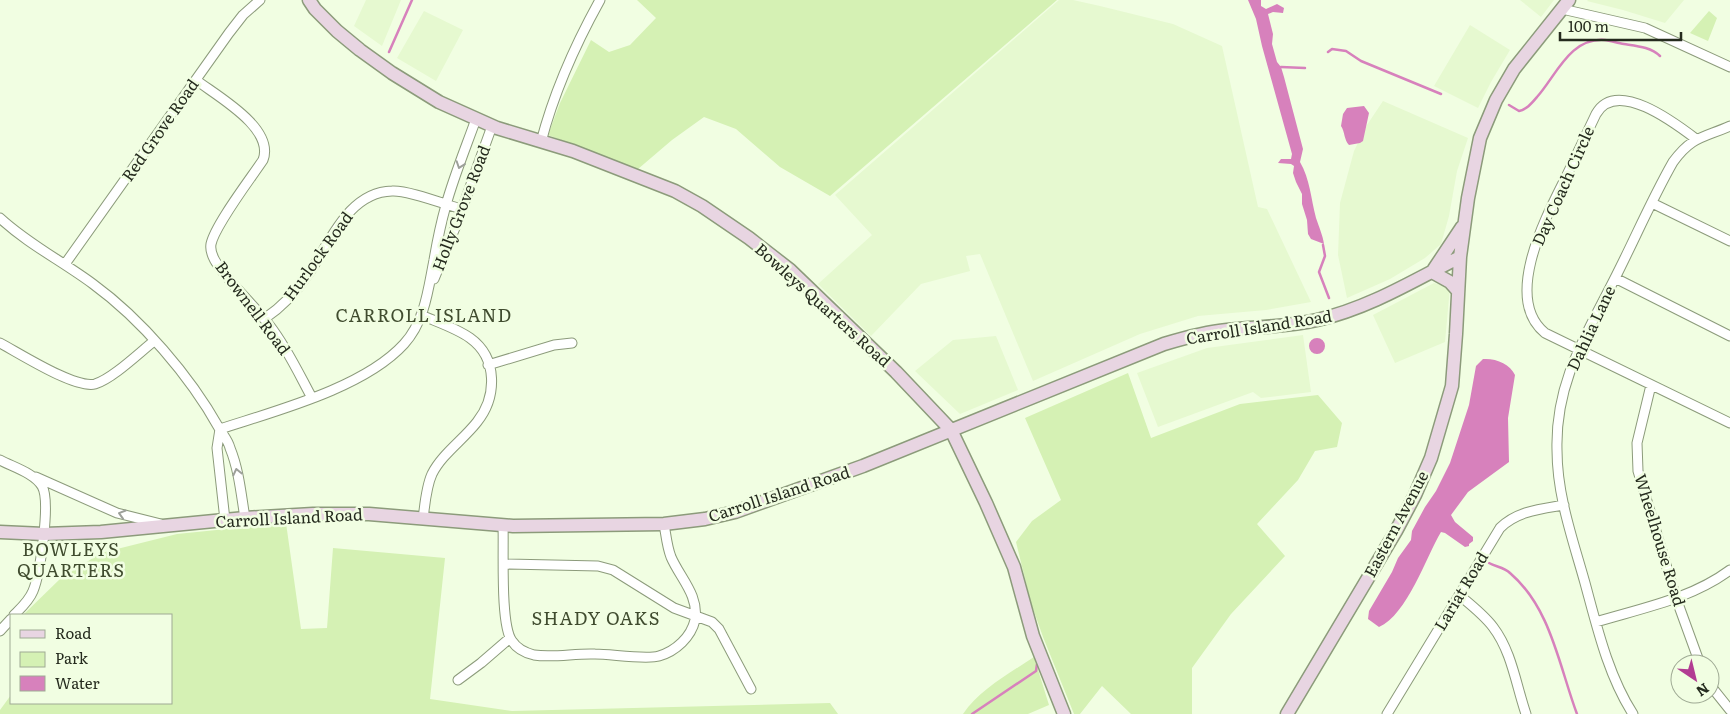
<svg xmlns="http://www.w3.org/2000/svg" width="1730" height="714" font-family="Literata,serif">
<rect width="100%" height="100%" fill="#f1fee2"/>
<!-- built -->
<path fill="#e6f9d0" d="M 366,0 L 401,0 L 382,46 L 354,26 Z
M 1059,0 L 1073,0 L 1100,6 L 1173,24 L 1222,46 L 1258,207 L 1267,209 L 1311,302 L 1266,310 L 1198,316 L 1140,334 L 1033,381 L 980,254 L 966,256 L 970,271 L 921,284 L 871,336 L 818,284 L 872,235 L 835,195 Z
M 1520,0 L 1554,0 L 1541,17 Z
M 1588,0 L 1684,0 L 1665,23 L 1623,10 L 1587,1 Z
M 424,11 L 463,30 L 436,81 L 397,58 Z
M 1470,25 L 1510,50 L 1491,82 L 1478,108 L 1434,86 Z
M 1383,101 L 1468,138 L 1457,171 L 1449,216 L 1441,244 L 1425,258 L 1390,279 L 1347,298 L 1338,255 L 1340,203 L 1354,151 L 1367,125 Z
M 1434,283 L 1450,287 L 1445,342 L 1395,363 L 1373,315 Z
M 1303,335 L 1311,392 L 1261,398 L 1253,392 L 1158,427 L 1137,373 L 1207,348 Z
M 996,336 L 1018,390 L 960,414 L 915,371 L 953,340 Z"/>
<!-- green -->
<path fill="#d5f1b4" d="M 637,0 L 1057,0 L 830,196 L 780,167 L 736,129 L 704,117 L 672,140 L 638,169 L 548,135 L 560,103 L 591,40 L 609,52 L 630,45 L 656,18 Z
M 1709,11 L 1717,18 L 1708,41 L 1690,33 Z
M 1128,373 L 1151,438 L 1240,404 L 1318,395 L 1342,423 L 1337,447 L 1315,451 L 1298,480 L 1257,524 L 1285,556 L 1231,614 L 1192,668 L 1192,714 L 1131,714 L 1102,686 L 1080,714 L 1074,714 L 1043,637 L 1031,603 L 1016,542 L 1032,521 L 1061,500 L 1025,418 Z
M 286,523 L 301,629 L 327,628 L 333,548 L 445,558 L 430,699 L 512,711 L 830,703 L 838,714 L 0,714 L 0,710 L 11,695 L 11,703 L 171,703 L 171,615 L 23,615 L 61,578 L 101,553 L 177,534 Z
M 1034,657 L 1049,705 L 1028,714 L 963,714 C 979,690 1010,673 1034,657 Z"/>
<!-- water -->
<path fill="#d781bc" d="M 1248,0 L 1261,0 L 1261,6 L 1266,9 L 1277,4 L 1284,8 L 1283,13 L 1273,12 L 1268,14 L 1273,34 L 1272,44 L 1277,62 L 1281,67 L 1284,77 L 1303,149 L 1300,162 C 1310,179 1311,199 1316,218 C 1319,227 1323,236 1324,244 L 1311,239 L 1308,234 L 1307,220 L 1302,204 L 1302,194 L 1296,182 L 1293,173 L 1294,166 L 1291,164 L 1278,163 L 1281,159 L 1291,159 L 1292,154 L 1262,46 L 1256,19 Z
M 1364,106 L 1369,113 L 1363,141 L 1360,143 L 1349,145 C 1344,140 1345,132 1341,126 L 1343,114 L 1347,108 Z
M1309 346a8 8 0 1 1 16 0a8 8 0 1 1-16 0Z
M 1483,359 C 1496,358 1510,364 1515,375 L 1508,418 L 1509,462 L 1468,492 L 1451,515 L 1455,522 L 1473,537 L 1473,541 L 1469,544 L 1469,546 L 1465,547 L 1445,533 L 1441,532 C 1426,557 1407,615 1379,627 L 1368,619 L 1369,611 L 1392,572 L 1398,558 L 1411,540 L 1412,531 L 1425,507 L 1436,491 L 1450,463 L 1469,405 L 1476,366 Z"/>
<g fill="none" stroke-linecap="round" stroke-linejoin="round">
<!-- stream -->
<path stroke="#d781bc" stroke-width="2.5" d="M 389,52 L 412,0
M 1328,52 L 1332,49 L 1346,51 L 1361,61 L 1441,94
M 1281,67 L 1305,68
M 1509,105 L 1519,111 C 1527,109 1531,104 1537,97 C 1556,76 1570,37 1605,40 C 1611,41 1618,43 1624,44 C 1637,46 1651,47 1660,56
M 1323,245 L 1325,256 L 1319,272 L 1329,298
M 1489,563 C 1496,567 1504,567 1510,573 C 1551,608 1559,666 1577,714
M 972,714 L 1036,671 L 1037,664"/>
<!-- street casing -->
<g stroke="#8c9b7b" stroke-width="11">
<path id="street" d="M 1562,9 L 1645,28 L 1730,67
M 196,80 C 217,96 275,128 263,160 C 251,178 215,225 211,244 C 209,256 220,268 227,277 C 241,294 257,309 270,326 C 287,348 299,374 312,398
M 1696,139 C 1675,123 1616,78 1596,114 C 1586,135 1576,156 1566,177 C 1547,215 1502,298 1545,333 L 1730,423
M 541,142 C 554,92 575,45 600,0
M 1652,203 L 1730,241
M 0,218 C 28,244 62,261 93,284 C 141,319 190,376 219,428 C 223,435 228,440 230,448 C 239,470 241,494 245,518
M 65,264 L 229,33 L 243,15 L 260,0
M 1615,278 L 1730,336
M 434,279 L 457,223 L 492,126
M 421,315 C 437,322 456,328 470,338 C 498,358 497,397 477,422 C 463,440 442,454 432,474 C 426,487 425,504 423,519
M 264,319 C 282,307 297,291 309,273 C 330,243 348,192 392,191 C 408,190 444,204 461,209
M 0,343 C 19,353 75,389 95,384 C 112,379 139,353 154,341
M 488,365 L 554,345 L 572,343
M 1651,385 L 1637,443 L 1638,471 L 1676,598 L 1700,664
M 220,429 C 275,411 364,388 404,344 C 425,321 428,290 434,260 C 437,242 441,223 446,205 C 454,176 466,147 476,119
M 220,429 L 217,448 L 225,520
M 0,460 C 13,467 34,473 42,486 C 51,501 40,574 33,591 C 29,601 21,608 14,615
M 36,477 L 117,513 L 161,524
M 503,525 C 504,549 500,625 512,641 C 517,649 526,653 534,655 C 553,658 576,653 595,654 C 611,654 646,660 659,656 C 676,651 691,637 695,620 C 699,595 680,578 671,557 C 667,547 666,535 664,524
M 504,564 L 598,566 L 613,570 L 674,608 L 712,622 L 719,629 L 751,689
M 1459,595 C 1471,605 1484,615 1493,627 C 1512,652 1516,685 1526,714
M 1596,622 C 1642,608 1691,599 1730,570
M 0,631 L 11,619
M 458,680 L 481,663 L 510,638
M 1710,685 L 1730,710
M 1387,714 L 1500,528 C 1517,511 1541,509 1564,505
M 1633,714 C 1608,675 1597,627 1585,583 C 1573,540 1557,496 1557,450 C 1555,379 1589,331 1619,270 C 1637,234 1653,197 1673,162 C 1692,136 1703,138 1730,126"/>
</g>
<!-- secondary casing -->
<g stroke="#8c9b7b" stroke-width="15">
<path id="secondary" d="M 309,0 L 315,9 L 337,31 L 360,50 L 392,73 L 439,102 L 497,128 L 573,151 L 675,191 L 702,206 L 749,238 L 790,270 L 896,372 L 951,430 L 986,503 L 1014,567 L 1033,636 L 1064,714
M 1434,269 L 1462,227
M 1432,272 L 1450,282 L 1458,291
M 0,532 L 44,534 L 101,532 L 245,518 L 313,514 L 369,514 L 513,526 L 664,524 L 705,519 L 735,512 L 863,466 L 1164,344 C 1184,338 1205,332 1227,330 C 1257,327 1287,327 1317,320 C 1369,308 1413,281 1460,257
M 1287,714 L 1396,531 L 1415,495 L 1431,458 L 1452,386 L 1456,334 L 1460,257 L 1468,198 L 1480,138 L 1496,100 L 1514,69 L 1569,0"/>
</g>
<!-- street -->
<use href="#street" stroke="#fff" stroke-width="9"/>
<!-- secondary -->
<use href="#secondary" stroke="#e8d5e2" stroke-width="12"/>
</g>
<!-- one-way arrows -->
<defs><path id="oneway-chevron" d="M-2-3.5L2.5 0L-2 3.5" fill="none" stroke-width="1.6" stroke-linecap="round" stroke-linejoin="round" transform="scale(1.25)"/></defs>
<g stroke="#9da09a">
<use href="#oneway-chevron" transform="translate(460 165) rotate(109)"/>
<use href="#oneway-chevron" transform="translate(237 472) rotate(-103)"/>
<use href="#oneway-chevron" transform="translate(122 514) rotate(-163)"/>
</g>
<g text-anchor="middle" stroke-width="5" stroke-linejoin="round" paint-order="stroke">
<!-- street labels -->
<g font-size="16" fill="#252b1e" stroke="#f1fee2">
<text transform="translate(160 130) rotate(-55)" y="6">Red Grove Road</text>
<text transform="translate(1563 186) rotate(-66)" y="6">Day Coach Circle</text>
<text transform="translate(461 208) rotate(-69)" y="6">Holly Grove Road</text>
<text transform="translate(318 256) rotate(-54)" y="6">Hurlock Road</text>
<text transform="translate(823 305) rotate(42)" y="6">Bowleys Quarters Road</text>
<text transform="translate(253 308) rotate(53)" y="6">Brownell Road</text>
<text transform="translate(1259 327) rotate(-9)" y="6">Carroll Island Road</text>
<text transform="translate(1591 328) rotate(-65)" y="6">Dahlia Lane</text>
<text transform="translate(779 494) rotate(-18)" y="6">Carroll Island Road</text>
<text transform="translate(289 518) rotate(-3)" y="6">Carroll Island Road</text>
<text transform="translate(1396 524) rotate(-62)" y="6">Eastern Avenue</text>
<text transform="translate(1660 540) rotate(73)" y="6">Wheelhouse Road</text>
<text transform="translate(1461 591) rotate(-59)" y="6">Lariat Road</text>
</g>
<!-- neighbourhood labels -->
<g font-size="18" letter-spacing="1" fill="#404c2f" stroke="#f1fee2">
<text x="424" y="322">CARROLL ISLAND</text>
<text x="71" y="556">BOWLEYS<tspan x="71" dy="21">QUARTERS</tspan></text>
<text x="596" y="625">SHADY OAKS</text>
</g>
</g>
<!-- legend -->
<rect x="10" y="614" width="162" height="90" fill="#f1fee2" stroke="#9faa94"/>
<rect x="20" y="630" width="25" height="8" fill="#e8d5e2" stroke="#9faa94"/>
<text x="55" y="639" font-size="15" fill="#252b1e">Road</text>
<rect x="20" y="652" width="25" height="15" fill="#d5f1b4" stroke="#9faa94"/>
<text x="55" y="664" font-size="15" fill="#252b1e">Park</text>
<rect x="20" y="676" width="25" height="15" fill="#d781bc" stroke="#9faa94"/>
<text x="55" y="689" font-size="15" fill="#252b1e">Water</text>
<!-- north arrow -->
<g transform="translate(1695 679) rotate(145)"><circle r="24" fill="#f1fee2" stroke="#9faa94"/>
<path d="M0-4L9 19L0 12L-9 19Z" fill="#b23c93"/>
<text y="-8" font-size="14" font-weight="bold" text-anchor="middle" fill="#252b1e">N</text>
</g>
<!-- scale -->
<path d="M1560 32v8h121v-8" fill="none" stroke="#252b1e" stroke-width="2.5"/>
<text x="1568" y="32" font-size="15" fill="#252b1e" stroke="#f1fee2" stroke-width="4" paint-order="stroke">100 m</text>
</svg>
